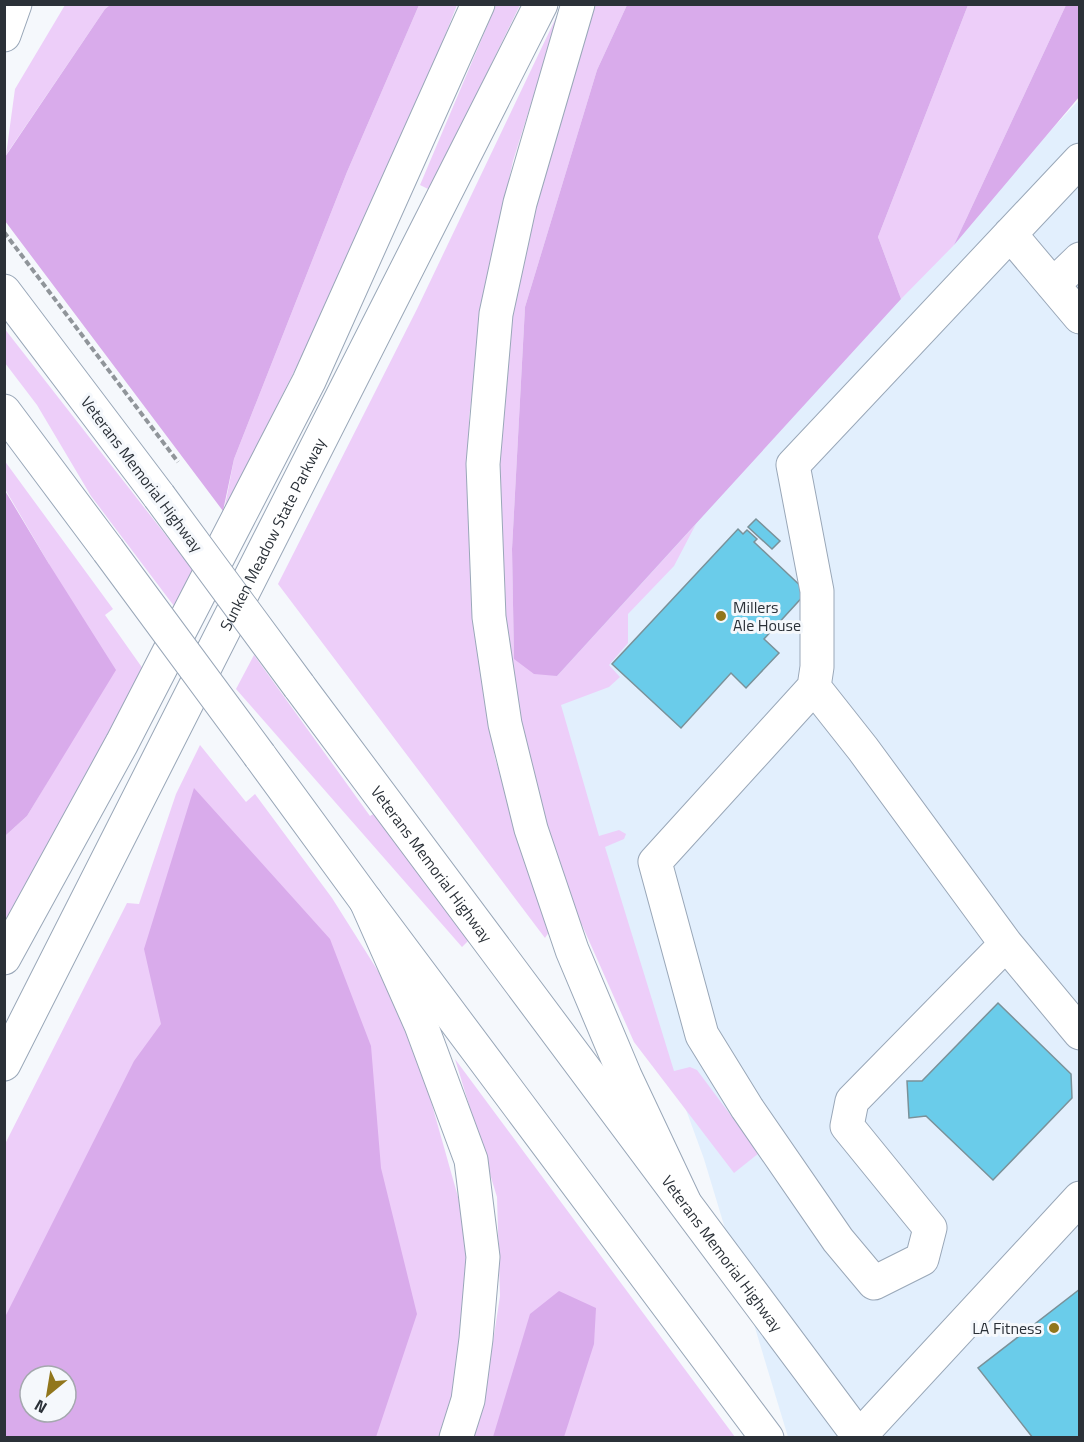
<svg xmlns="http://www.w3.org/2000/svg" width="1084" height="1442" font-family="'Titillium Web',sans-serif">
<rect width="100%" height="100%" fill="#f5f8fc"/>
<!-- built -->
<path fill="#e2effd" d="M 1079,100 L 1079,1437 L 788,1437 L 704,1159 L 532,688 Z"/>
<!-- green -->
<path fill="#edcef9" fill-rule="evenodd" d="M 65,5 L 110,5 L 105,9 L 6,155 L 15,89 Z
M 419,5 L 457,5 L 428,79 L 329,302 L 224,511 L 234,459 L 347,172 Z
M 496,5 L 520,5 L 430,190 L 420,185 Z
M 562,5 L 513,161 L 483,301 L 469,419 L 471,607 L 495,758 L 549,932 L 545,938 L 278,584 L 417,309 Z
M 596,5 L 627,5 L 597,70 L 525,307 L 512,549 L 514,658 L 557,676 L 696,524 L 674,566 L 628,614 L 628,643 L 609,665 L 620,677 L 609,687 L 561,705 L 599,836 L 619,830 L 626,834 L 624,839 L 605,847 L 674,1071 L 690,1067 L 697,1070 L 759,1153 L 734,1173 L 634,1042 L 582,925 L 576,925 L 520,747 L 499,602 L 496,435 L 511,295 L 582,40 Z
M 968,5 L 1066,5 L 954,245 L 901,299 L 878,237 Z
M 4,328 L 193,570 L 174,606 L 91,496 L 37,405 L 5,363 Z
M 4,460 L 113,609 L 105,615 L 148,676 L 5,936 L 5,836 L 27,816 L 48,781 L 49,564 L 5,489 Z
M 254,655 L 370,816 L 375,813 L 468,941 L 462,947 L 236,689 Z
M 200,745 L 246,802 L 255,794 L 332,898 L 395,998 L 427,1087 L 469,1236 L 461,1369 L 439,1437 L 5,1437 L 4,1146 L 127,903 L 139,904 L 176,794 ZM 30,1376 L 66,1376 L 66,1412 L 30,1412 Z
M 455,1059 L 735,1437 L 471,1437 L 486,1387 L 500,1296 L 497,1197 Z"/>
<!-- forest -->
<path fill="#d9abeb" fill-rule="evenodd" d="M 110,5 L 419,5 L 347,172 L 234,459 L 223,511 L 5,221 L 5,157 L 105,9 Z
M 627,5 L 968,5 L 878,237 L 901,299 L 557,676 L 534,674 L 514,659 L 512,549 L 525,307 L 597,70 Z
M 1066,5 L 1079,5 L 1079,97 L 954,245 Z
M 4,489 L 49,564 L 116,670 L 27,816 L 5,836 Z
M 194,788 L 330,939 L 371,1046 L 381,1168 L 417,1314 L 376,1437 L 5,1437 L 5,1317 L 134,1061 L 161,1024 L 144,949 ZM 30,1376 L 66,1376 L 66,1412 L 30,1412 Z
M 559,1291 L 596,1308 L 594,1344 L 564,1437 L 493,1437 L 530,1314 Z"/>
<!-- building -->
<path fill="#6accea" stroke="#7a9199" stroke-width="1.5" d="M 756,519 L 780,541 L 772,549 L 748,527 Z
M 738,529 L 743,534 L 747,530 L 757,539 L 754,542 L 807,592 L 764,639 L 779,653 L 746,688 L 731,673 L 681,728 L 612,664 Z
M 998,1003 L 1071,1074 L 1072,1098 L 993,1180 L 926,1116 L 909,1118 L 907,1081 L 922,1081 Z
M 1080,1289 L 1080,1438 L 1033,1438 L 978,1368 Z"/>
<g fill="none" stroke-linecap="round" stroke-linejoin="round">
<!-- minor casing -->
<g stroke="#99a7b8" stroke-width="35">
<path id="minor" d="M 4,35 L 15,4
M 1010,234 L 1080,317
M 1053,285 L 1080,259
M 814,687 L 863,749 L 1006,944 L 1080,1033
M 1006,944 L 852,1101 L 847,1126 L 930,1228 L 922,1259 L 874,1283 L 838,1240 L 747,1108 L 702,1035 L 655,862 L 814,687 L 817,667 L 817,591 L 793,465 L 1080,160
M 858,1438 L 1080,1198"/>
</g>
<!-- major casing -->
<g stroke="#99a7b8" stroke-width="35">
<g id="major">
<path d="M 4,291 L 159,496"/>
<path d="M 4,411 L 108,550"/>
<path id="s1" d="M 299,686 L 860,1438"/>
<path d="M 260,756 L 366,901 L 767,1438"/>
</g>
</g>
<!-- highway casing -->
<g stroke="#99a7b8" stroke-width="35">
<g id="highway">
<path d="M 578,4 L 520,203 L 496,314 L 483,464 L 489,617 L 505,724 L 531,829 L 572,950 L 625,1076 L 684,1201"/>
<path d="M 366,901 L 421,1025 L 471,1160 L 483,1257 L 476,1339 L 468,1400 L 456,1438"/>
<path d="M 4,958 L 122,743 L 309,381 L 478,4"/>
<path id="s2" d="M 4,1064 L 541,4"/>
</g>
</g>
<!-- path -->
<path stroke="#90959a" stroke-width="4" stroke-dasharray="6 3" stroke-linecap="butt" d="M 4,232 L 178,462"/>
<!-- minor -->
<use href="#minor" stroke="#fff" stroke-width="33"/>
<!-- major -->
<use href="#major" stroke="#fff" stroke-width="33"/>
<!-- highway -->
<use href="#highway" stroke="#fff" stroke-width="33"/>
<!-- major-bridge casing -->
<g stroke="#99a7b8" stroke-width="35" stroke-linecap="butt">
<path id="major-bridge" d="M 159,496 L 299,686
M 108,550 L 260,756"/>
</g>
<!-- major-bridge -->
<use href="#major-bridge" stroke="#fff" stroke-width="33"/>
</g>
<!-- markers -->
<g fill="#91761c" stroke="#f5f8fc" stroke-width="2">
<circle cx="721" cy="616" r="6"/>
<circle cx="1054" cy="1328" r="6"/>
</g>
<g text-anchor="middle" stroke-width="6" stroke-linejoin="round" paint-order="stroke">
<!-- street labels -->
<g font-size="16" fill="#2b3138" stroke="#f5f8fc">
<text transform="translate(142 474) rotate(53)" y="6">Veterans Memorial Highway</text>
<text dy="6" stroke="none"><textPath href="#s2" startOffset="594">Sunken Meadow State Parkway</textPath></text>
<text dy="6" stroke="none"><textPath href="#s1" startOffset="222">Veterans Memorial Highway</textPath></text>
<text dy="6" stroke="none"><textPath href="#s1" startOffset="708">Veterans Memorial Highway</textPath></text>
</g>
<!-- poi labels -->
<g font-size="16" fill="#2b3138" stroke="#f5f8fc" text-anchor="start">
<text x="733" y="613">Millers<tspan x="733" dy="18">Ale House</tspan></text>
<text x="1042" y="1334" text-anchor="end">LA Fitness</text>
</g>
</g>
<!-- border -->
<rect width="1084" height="1442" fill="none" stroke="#2b3138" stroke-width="12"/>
<!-- north arrow -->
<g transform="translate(48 1394) rotate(210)"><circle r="28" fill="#f5f8fc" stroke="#a4a8ae" stroke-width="1.5"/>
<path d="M0-4.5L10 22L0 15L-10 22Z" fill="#91761c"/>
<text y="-9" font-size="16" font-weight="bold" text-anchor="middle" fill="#2b3138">N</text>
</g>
</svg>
